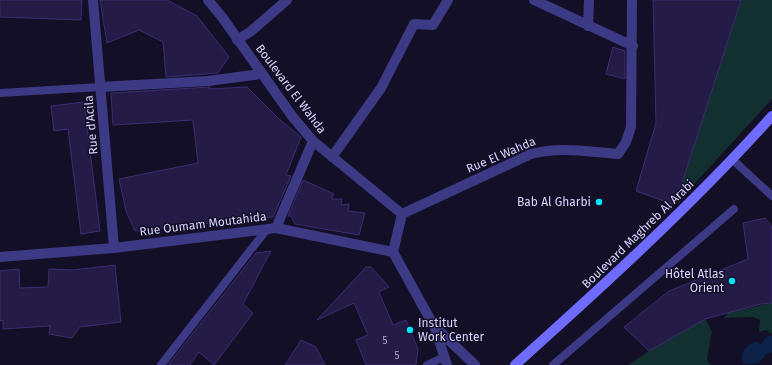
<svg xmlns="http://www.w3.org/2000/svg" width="772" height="365" font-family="'Fira Sans',sans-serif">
<rect width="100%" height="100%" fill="#130f26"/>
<!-- green -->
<path fill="#12302f" d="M 741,0 L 772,0 L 772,99 L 675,205 Z
M 772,303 L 772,334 L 766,330 L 759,332 L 760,320 L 753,317 L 724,318 L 728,313 Z
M 705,319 L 712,331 L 707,360 L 711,365 L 628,365 L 649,351 Z"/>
<!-- water -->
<path fill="#0c2248" d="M 767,336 L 772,336 L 772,352 L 765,355 C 761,365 751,365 742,363 C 741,349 746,346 757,341 L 761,345 Z"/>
<!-- building -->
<path fill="#241b47" stroke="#3b2d73" d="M 0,0 L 82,0 L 81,20 L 0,17 Z
M 100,0 L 167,0 L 197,16 L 229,57 L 218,73 L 166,77 L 163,42 L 139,30 L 107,43 Z
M 653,0 L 741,0 L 675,205 L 636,191 L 656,123 Z
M 613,47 L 625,51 L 625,79 L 606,74 Z
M 210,87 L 209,89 L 247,87 L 278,118 L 301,137 L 286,175 L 291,176 L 273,217 L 135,231 L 126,211 L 119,179 L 198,163 L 193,120 L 113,125 L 111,93 Z
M 84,102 L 100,231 L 81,234 L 68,129 L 54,131 L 51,106 Z
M 303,180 L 334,194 L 331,199 L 342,199 L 341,205 L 349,204 L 348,211 L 365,213 L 359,235 L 295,224 L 291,216 L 288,216 Z
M 765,218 L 772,227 L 772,303 L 761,304 L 705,319 L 649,351 L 624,327 L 669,291 L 748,259 L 743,223 Z
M 271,251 L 243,304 L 253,313 L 214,365 L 199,352 L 190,365 L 168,365 L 256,253 Z
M 115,265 L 121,322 L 80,327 L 72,338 L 49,334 L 50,326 L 3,329 L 3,320 L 0,321 L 0,271 L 19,269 L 20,288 L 48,287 L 49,269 L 73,270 Z
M 366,267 L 371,267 L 389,287 L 379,292 L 393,325 L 406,320 L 418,349 L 416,365 L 366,365 L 356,340 L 368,335 L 354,303 L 317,320 Z
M 301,340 L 316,347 L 325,365 L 285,365 Z"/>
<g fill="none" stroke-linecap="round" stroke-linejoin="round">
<!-- service -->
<path stroke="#3d3a85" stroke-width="8" d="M 0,93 L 100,87
M 733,160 L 772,196
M 161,365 L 267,229
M 427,365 L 444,357
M 553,365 L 734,209"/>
<!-- pedestrian -->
<path stroke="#3d3a85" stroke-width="10" d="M 237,40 L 250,32 L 287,0
M 332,157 L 381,88 L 414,24 L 433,25 L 448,0"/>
<!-- minor -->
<path stroke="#3d3a85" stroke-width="10" d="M 93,0 L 114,248
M 208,0 L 222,17 L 292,116 L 313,141 L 402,214
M 534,0 L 633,46
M 588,26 L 589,0
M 100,87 L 208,81 L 261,74
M 276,228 L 313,141
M 393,252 L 402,214 L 531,154 C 560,146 589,152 618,154 L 626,142 L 631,127 L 632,0"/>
<!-- tertiary -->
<path stroke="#3d3a85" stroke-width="10" d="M 0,257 L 114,248 L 276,228 L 393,252 L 435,328 L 447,365
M 436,328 L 475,365"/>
<!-- secondary -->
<path stroke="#6f6bff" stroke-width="10" d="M 515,365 C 604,285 692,205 772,116"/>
</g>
<!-- markers -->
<g fill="#00e5ff" stroke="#130f26" stroke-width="1.5">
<circle cx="599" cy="202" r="4"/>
<circle cx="732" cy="281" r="4"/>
<circle cx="410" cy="330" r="4"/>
</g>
<g text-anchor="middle" stroke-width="3" stroke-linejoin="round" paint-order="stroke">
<!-- number labels -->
<g font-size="10" fill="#aca6d1">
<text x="385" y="344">5</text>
<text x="397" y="359">5</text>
</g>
<!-- street labels -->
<g font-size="12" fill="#d9d4ff" stroke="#130f26">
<text transform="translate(291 89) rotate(53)" y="4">Boulevard El Wahda</text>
<text transform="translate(91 125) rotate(-95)" y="4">Rue d'Acila</text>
<text transform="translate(501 155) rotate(-23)" y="4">Rue El Wahda</text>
<text transform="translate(203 224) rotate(-7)" y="4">Rue Oumam Moutahida</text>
<text transform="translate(638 234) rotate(-44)" y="4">Boulevard Maghreb Al Arabi</text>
</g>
<!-- poi labels -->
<g font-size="12" fill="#d9d4ff" stroke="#130f26" text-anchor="end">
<text x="591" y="206">Bab Al Gharbi</text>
<text x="724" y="278">Hôtel Atlas<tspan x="724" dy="14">Orient</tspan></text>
<text x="418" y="327" text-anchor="start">Institut<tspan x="418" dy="14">Work Center</tspan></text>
</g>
</g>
</svg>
